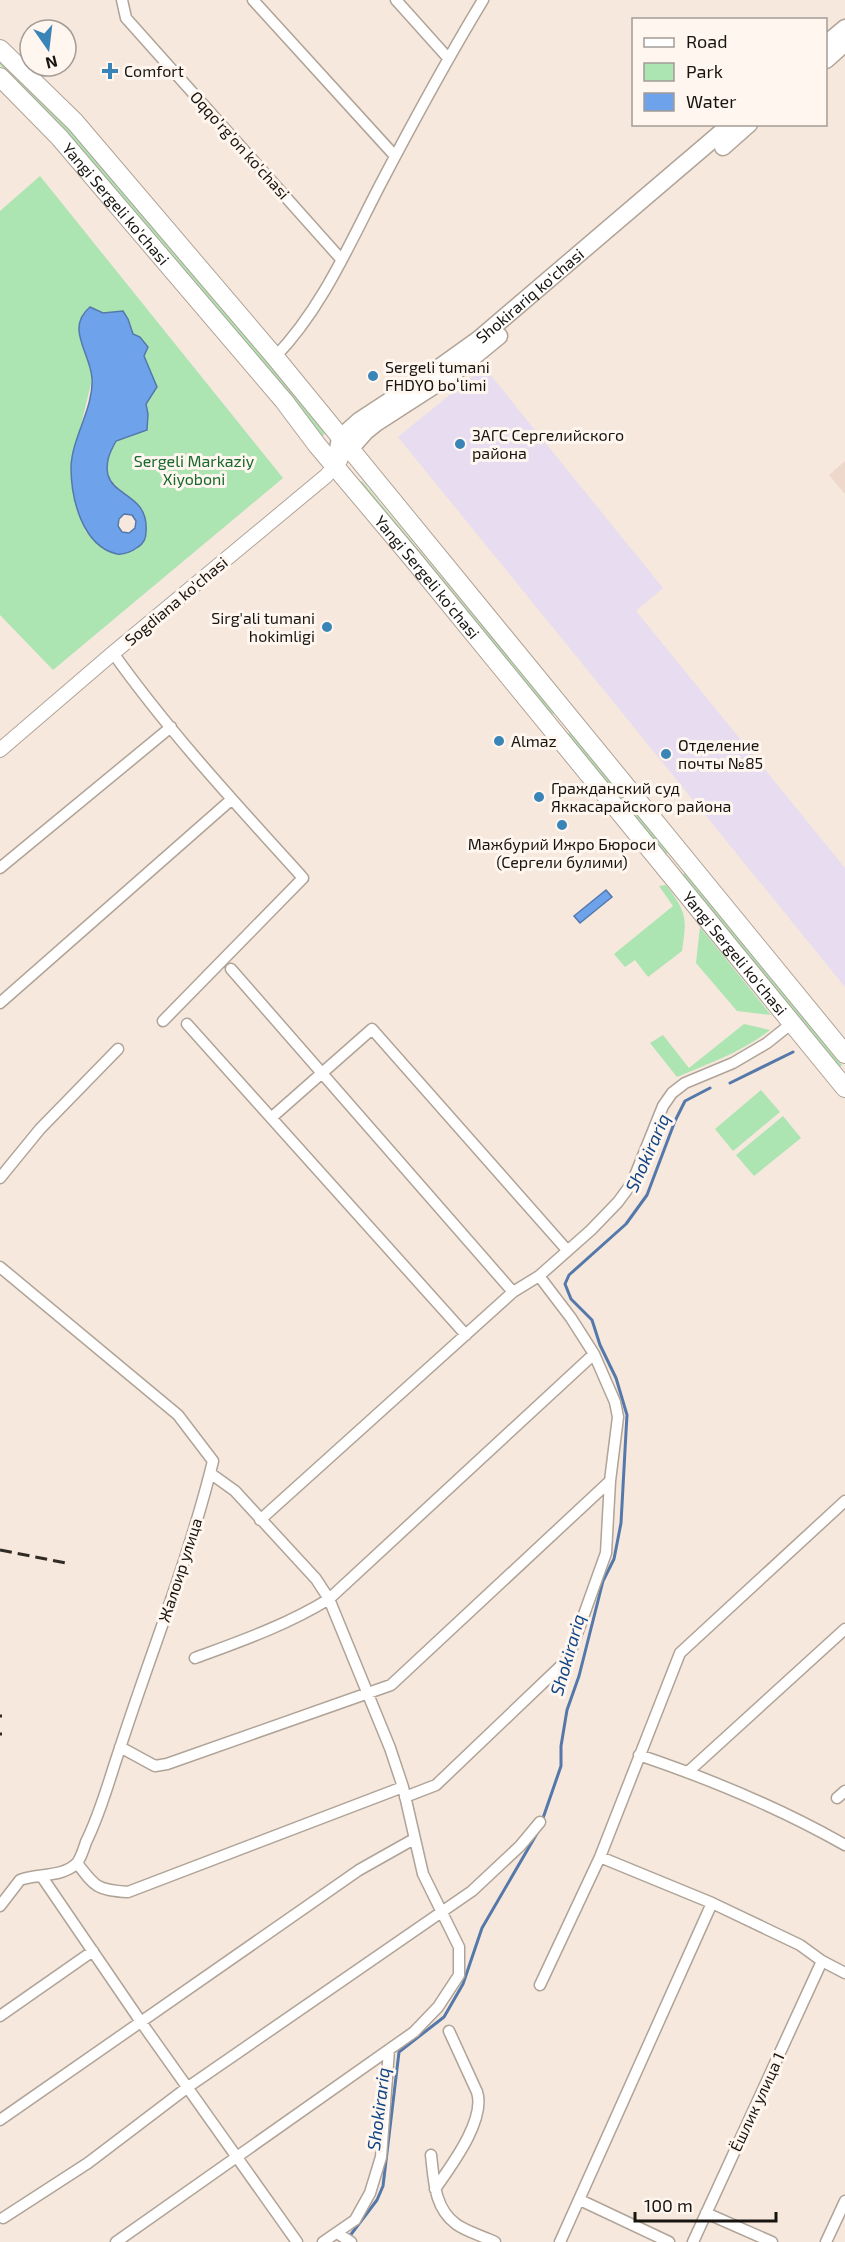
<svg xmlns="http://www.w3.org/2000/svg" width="845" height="2242" font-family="'Exo 2',sans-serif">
<rect width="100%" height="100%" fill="#f6e8dc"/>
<!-- commercial -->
<path fill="#e7dcf0" d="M 484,367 L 663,588 L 636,611 L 845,868 L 845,987 L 398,437 Z"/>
<!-- education -->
<path fill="#eed8cb" d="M 845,461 L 845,494 L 829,475 Z"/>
<!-- green -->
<path fill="#ace4b2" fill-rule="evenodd" d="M 0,58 L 73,133 L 183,257 L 325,433 L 322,437 C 218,309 116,182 0,65 Z
M 40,176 L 283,478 L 53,670 L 0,615 L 0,211 ZM 90,307 L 103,313 L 123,311 C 129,320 130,329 135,338 C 145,359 162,383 145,404 L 148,414 L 132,436 L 116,441 C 94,483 118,483 143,510 L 130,552 L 104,549 L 86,532 L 77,511 L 71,467 L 92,379 L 87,357 Z
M 362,481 L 554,713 L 550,716 L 359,484 Z
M 570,732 L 668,852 L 664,856 L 566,736 Z
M 685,873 L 842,1065 L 838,1069 L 681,877 Z
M 666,885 C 687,913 687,917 682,951 L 648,977 L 635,960 L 625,967 L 614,954 L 673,906 L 659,886 Z
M 700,927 L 771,1015 L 737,1011 L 696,963 Z
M 744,1024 L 770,1030 C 742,1052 710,1063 677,1077 L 650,1043 L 663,1035 L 689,1068 Z
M 761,1090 L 780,1112 L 733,1151 L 715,1129 Z
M 783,1116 L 801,1138 L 754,1176 L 736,1155 Z"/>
<!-- water -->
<path fill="#6ea3ec" stroke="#5478aa" stroke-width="1.5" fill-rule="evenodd" d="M 90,307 L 103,313 L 123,311 L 128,319 L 133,334 L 140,337 L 148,347 L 144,356 L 157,387 L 146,404 L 148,414 L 147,430 L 116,441 C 110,452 105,462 108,475 C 114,497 149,495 146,532 C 146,539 143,544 138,547 C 131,552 125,555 117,554 C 82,546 71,498 71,467 C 72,437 94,408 92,378 C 90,352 65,328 90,307 ZM 124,514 L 132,515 L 136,521 L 135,528 L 129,533 L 122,532 L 118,526 L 119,519 Z
M 606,890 L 612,897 L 580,923 L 574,916 Z"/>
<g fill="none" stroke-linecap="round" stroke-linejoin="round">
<!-- stream -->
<path stroke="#5478aa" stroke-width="3" d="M 730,1083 L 793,1052
M 542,1821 L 561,1766 L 561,1746 L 567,1710 L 579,1676 L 603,1581 L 614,1559 L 621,1523 L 626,1432 L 627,1415 L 616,1378 L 600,1345 L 592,1320 L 571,1299 L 565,1284 L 569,1275 L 626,1224 L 647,1195 L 675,1121 L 685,1101 L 710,1088
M 349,2237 L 377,2200 L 383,2186 L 399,2052 L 444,2017 L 463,1984 L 482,1928 L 539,1830"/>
<!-- minor casing -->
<g stroke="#b0a397" stroke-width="13">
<path id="minor" d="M 122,0 L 126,18 L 341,259
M 253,0 L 395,156
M 396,0 L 448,58
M 275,357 C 321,310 349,245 379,187 C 412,124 446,61 483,0
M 113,653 C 170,733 237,805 303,878 L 163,1021
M 0,868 L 171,727
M 231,969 L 513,1292
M 0,1003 L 232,799
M 187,1024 L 466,1335
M 271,1118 L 372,1029 L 567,1250
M 0,1178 L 40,1129 L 118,1049
M 0,1267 L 178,1415 L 213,1461 C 189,1559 151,1652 120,1748 C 109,1780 101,1812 86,1842 C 84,1848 81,1858 77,1863 C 62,1878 37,1873 20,1880 L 0,1906
M 260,1520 L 513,1292 L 539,1276 L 591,1230 L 618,1202 L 632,1183 L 663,1106 L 672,1093 L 685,1083 L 733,1063 L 767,1043 L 792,1023
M 195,1658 C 241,1641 287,1625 329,1599 L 594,1354
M 120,1747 L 155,1766 L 167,1764 L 391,1685 L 610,1481 L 618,1417 L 615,1402 L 594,1354 L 571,1318 L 539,1276
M 639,1755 C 710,1779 780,1808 845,1845
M 689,1771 L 845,1629
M 405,1797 L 436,1785 L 568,1659 L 606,1553 L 610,1481
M 837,1798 L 845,1791
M 600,1857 L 712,1903 L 800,1945 L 822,1961 L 845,1973
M 77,1863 C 95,1887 97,1890 128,1892 L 403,1787
M 42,1877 L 141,2022 L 297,2242
M 540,1985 L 600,1857 L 680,1653 L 845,1501
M 0,2016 L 93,1951
M 0,2120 L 359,1870 L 414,1839
M 431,2155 C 434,2180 434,2208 456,2224 C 467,2232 483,2236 495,2242
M 435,2189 C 451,2166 486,2120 477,2092 L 449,2031
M 580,2200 L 669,2242
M 706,2213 L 772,2242
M 3,2218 L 88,2163 L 188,2087 L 472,1891 L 520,1846 L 540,1822
M 337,2233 L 351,2242
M 116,2242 L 414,2032 L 438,2007 L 459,1975 L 459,1947 L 423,1874 L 403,1787 L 390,1748 L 329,1599 L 316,1579 L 235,1491 L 210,1473
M 323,2242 L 355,2220 L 370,2193 L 381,2157 L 389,2050
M 560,2242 L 712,1903
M 693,2242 L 822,1961
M 826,2242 L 845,2201"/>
</g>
<!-- tertiary casing -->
<g stroke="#b0a397" stroke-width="16">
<path id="tertiary" d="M 0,750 L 113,653 L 326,476 L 341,459"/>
</g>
<!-- secondary casing -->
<g stroke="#b0a397" stroke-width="19">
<g id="secondary">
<path d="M 826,44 L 845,28"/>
<path d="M 826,60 L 845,43"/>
<path d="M 723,147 L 749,124"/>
<path d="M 350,449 L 366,431 L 376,423 L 455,372 L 499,336"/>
<path id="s1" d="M 335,466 L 340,438 L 359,421 L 426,377 L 479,339 L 731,124"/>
</g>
</g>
<!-- primary casing -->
<g stroke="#b0a397" stroke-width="20">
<g id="primary">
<path d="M 0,49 L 75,122 L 275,357 L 845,1054"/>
<path id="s2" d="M 0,77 L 59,137 L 284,401 L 317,445 L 412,558 L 845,1088"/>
</g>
</g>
<!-- minor -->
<use href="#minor" stroke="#fff" stroke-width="10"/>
<!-- tertiary -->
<use href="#tertiary" stroke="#fff" stroke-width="14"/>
<!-- secondary -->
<use href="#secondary" stroke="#fff" stroke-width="16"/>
<!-- primary -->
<use href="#primary" stroke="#fff" stroke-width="18"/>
<!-- rail -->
<path stroke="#302b26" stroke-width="3" stroke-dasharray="12 6" stroke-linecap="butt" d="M 0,1550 L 66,1563
M 0,1716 L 2,1716
M 0,1734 L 2,1734"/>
</g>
<!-- markers -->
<g fill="#3985b8" stroke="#fff6ef" stroke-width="2">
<path d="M107 62h6v6h6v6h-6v6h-6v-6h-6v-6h6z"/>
<circle cx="373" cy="376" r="6"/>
<circle cx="460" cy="444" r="6"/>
<circle cx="327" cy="627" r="6"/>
<circle cx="499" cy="741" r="6"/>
<circle cx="666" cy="754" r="6"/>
<circle cx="539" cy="797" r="6"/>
<circle cx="562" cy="825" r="6"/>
</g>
<g text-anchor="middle" stroke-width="6" stroke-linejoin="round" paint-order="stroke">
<!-- poi labels -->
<g font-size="16" fill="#181410" stroke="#fff6ef" text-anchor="start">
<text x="124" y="77">Comfort</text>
<text x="385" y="373">Sergeli tumani<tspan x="385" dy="18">FHDYO boʻlimi</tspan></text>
<text x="472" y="441">ЗАГС Сергелийского<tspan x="472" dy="18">района</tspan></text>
<text x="315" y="624" text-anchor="end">Sirg'ali tumani<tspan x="315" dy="18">hokimligi</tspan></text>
<text x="511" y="747">Almaz</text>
<text x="678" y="751">Отделение<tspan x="678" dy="18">почты №85</tspan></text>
<text x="551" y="794">Гражданский суд<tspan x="551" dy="18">Яккасарайского района</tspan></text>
<text x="562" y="850" text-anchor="middle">Мажбурий Ижро Бюроси<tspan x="562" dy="18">(Сергели булими)</tspan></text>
</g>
<!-- street labels -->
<g font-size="16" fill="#181410" stroke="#fff6ef">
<text transform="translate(240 145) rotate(48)" y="6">Oqqo’rg’on ko'chasi</text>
<text dy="6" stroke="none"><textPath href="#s2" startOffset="172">Yangi Sergeli ko'chasi</textPath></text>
<text dy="6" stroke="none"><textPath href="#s1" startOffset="266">Shokirariq ko'chasi</textPath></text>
<text dy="6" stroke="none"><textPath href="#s2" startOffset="658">Yangi Sergeli ko'chasi</textPath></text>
<text transform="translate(176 601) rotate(-40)" y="6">Sogdiana ko'chasi</text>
<text dy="6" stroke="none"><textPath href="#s2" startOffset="1144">Yangi Sergeli ko'chasi</textPath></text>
<text transform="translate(180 1570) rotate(-72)" y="6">Жалоир улица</text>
<text transform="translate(757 2102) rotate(-65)" y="6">Ёшлик улица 1</text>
</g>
<!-- park labels -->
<g font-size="16" fill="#16682c" stroke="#fff6ef">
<text x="194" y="467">Sergeli Markaziy<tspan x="194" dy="18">Xiyoboni</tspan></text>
</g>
<!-- water labels -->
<g font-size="18" font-style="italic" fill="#124687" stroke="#fff6ef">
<text transform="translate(648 1153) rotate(-66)" y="6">Shokirariq</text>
<text transform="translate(568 1655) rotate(-74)" y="6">Shokirariq</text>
<text transform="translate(379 2109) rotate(-83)" y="6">Shokirariq</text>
</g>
</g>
<!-- legend -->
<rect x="632" y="18" width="195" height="108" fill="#fff6ef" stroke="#a39c96" stroke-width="1.5"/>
<rect x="644" y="38" width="30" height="9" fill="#ffffff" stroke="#a39c96" stroke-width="1.5"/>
<text x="686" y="48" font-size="18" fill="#181410">Road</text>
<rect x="644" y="63" width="30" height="18" fill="#ace4b2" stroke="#a39c96" stroke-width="1.5"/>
<text x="686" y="78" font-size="18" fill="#181410">Park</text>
<rect x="644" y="93" width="30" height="18" fill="#6ea3ec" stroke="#a39c96" stroke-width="1.5"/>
<text x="686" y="108" font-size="18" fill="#181410">Water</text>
<!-- north arrow -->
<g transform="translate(48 48) rotate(166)"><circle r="28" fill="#fff6ef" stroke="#a39c96" stroke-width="1.5"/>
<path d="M0-4.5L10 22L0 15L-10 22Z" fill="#3985b8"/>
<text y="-9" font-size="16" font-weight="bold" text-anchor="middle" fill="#181410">N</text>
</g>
<!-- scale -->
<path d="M635 2212v9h141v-9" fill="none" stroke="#181410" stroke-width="3"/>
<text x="644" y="2212" font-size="18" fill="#181410" stroke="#fff6ef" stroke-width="4.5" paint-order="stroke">100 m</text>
</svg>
